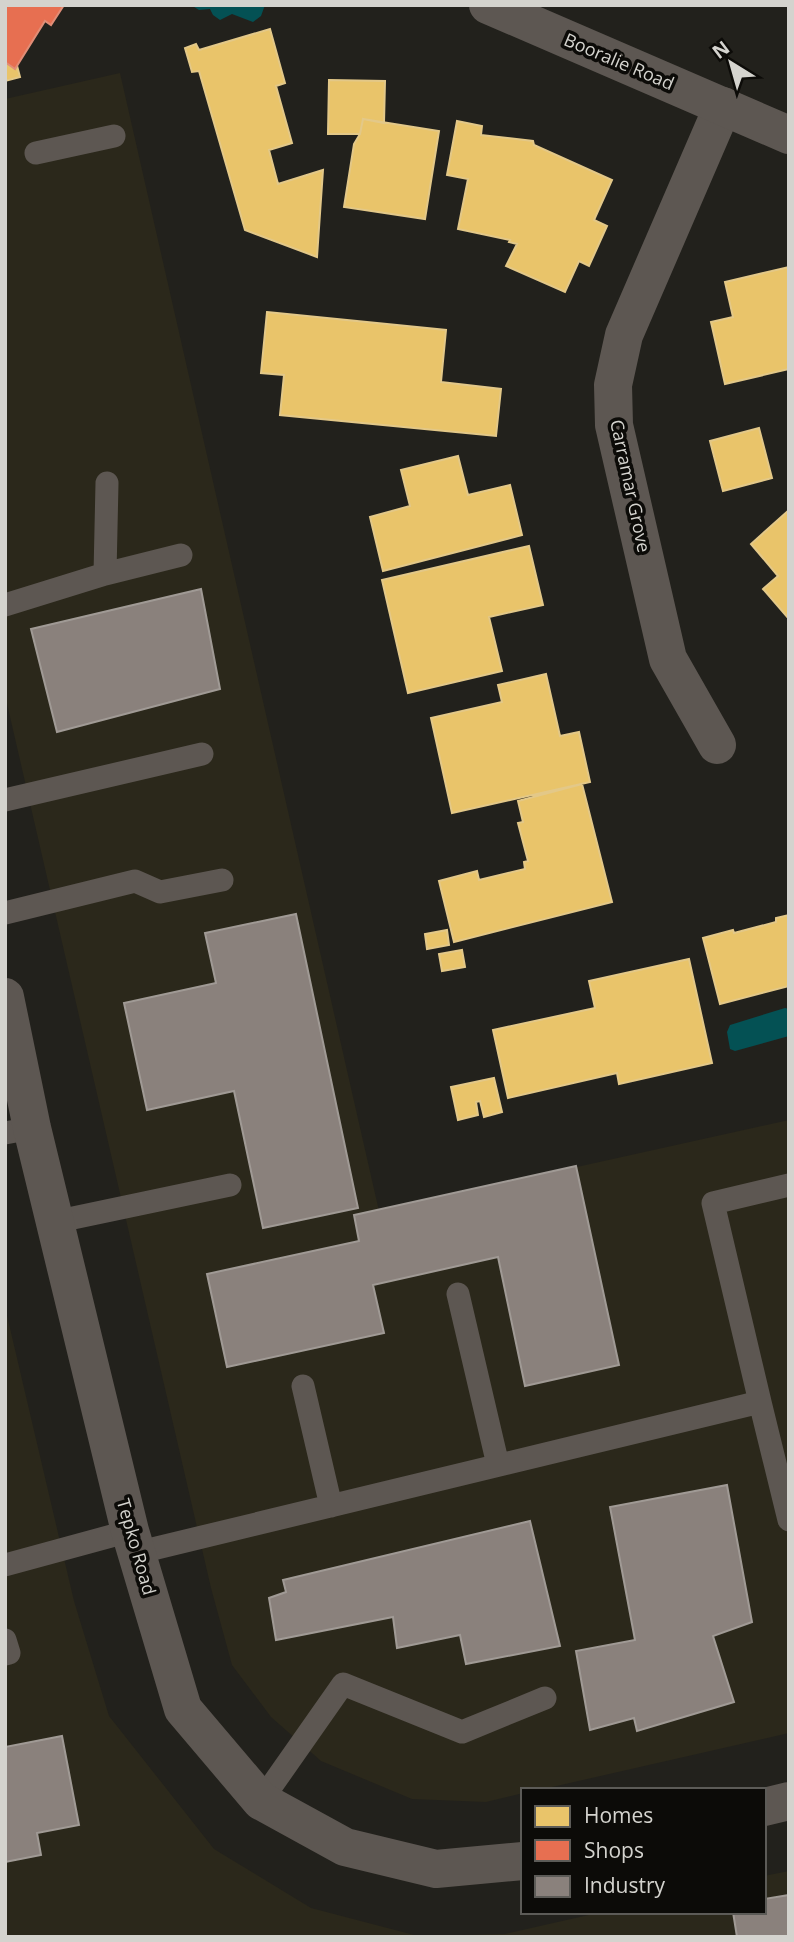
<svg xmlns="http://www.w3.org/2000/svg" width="794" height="1942" font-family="'Open Sans',sans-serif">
<rect width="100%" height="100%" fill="#22211c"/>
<!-- built -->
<path fill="#2b281b" d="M 120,73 L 379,1211 L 789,1120 L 789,1733 L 539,1790 L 523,1790 L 523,1793 L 486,1802 L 412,1799 L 321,1761 L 271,1717 L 232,1665 L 211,1588 L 5,695 L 5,99 Z
M 5,1307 L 74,1601 L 109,1716 L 214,1849 L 311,1908 L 418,1936 L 505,1934 L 602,1912 L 764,1912 L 764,1876 L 789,1871 L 789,1937 L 5,1937 Z"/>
<!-- water -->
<path fill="#045154" d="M 191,5 L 265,5 L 261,16 L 253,22 L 232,14 L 220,20 L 213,15 L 210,9 L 199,10 Z
M 785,1008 L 789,1009 L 789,1036 L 735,1051 L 730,1049 L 727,1032 L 730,1025 Z"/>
<!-- homes -->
<path fill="#e9c46a" stroke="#e3c888" stroke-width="2" d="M 5,20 L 20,77 L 5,81 Z
M 270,29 L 285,83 L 276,86 L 292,143 L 269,150 L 278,184 L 323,170 L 317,257 L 245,230 L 199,71 L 192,72 L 185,48 L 196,44 L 199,50 Z
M 329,80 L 385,81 L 384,123 L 363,119 L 360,134 L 328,134 Z
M 363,119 L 439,131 L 425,219 L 344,207 L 354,144 L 360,134 Z
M 457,121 L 482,126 L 481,135 L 533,141 L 534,145 L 612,180 L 594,220 L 607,226 L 589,266 L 579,261 L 565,292 L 506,266 L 517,244 L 509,242 L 510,240 L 458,229 L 468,179 L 447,175 Z
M 789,267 L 789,369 L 725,384 L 711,322 L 733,317 L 725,282 Z
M 267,312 L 446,330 L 441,382 L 501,389 L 496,436 L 280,415 L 284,375 L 261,373 Z
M 759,428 L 772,478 L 723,491 L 710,441 Z
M 458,456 L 468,495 L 510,485 L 522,535 L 383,571 L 370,517 L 410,506 L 401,470 Z
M 789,510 L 789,619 L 763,589 L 778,576 L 751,544 Z
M 529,546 L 543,605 L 489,617 L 502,671 L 408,693 L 382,580 Z
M 546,674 L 560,736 L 579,732 L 590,782 L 452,813 L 431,718 L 502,702 L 498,685 Z
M 582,784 L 612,902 L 454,942 L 439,881 L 477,871 L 479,880 L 525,869 L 524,862 L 528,861 L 518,823 L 523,822 L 518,801 Z
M 789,915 L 789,986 L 720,1004 L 703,938 L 733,930 L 734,933 L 776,922 L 776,918 Z
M 447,930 L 449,945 L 427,949 L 425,934 Z
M 462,950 L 465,967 L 442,971 L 439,954 Z
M 689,959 L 712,1063 L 619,1084 L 617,1073 L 508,1098 L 493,1030 L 595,1008 L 589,981 Z
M 494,1078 L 502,1112 L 484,1117 L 480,1101 L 476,1102 L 478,1115 L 458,1120 L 451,1087 Z"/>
<!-- shops -->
<path fill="#e76f51" stroke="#e18d76" stroke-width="2" d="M 5,5 L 64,5 L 51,25 L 45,21 L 15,69 L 5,62 Z"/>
<!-- industry -->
<path fill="#8a817c" stroke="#a09a95" stroke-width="2" d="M 201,589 L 220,689 L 57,732 L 31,629 Z
M 296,914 L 358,1208 L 263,1228 L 234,1091 L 147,1110 L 124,1003 L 216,983 L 205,933 Z
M 576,1166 L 619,1365 L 525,1386 L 498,1257 L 373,1285 L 384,1333 L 227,1367 L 207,1274 L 359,1241 L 354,1215 Z
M 727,1485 L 752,1622 L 713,1636 L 734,1702 L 637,1731 L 634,1718 L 590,1730 L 576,1651 L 635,1640 L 610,1507 Z
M 530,1521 L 560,1646 L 466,1664 L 460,1635 L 397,1648 L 393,1617 L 276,1640 L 269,1598 L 286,1592 L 283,1580 Z
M 62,1736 L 79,1825 L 37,1833 L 41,1855 L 5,1862 L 5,1747 Z
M 789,1895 L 789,1937 L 737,1937 L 733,1912 L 764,1912 L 764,1899 Z"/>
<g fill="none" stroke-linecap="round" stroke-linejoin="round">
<!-- service -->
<path stroke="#5d5752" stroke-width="23" d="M 36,153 L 114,136
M 105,574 L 181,555
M 5,605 L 105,574 L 107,483
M 5,800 L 202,754
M 5,913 L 135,881 L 160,892 L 222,880
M 5,1133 L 32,1128
M 54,1222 L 230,1185
M 458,1294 L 498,1465
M 303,1386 L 331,1506
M 760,1402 L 789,1520
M 136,1553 L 760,1402 L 713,1203 L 789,1185
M 5,1565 L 130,1531
M 5,1640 L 9,1653 L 5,1654
M 261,1801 L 343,1684 L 462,1732 L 545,1698"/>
<!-- minor -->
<path stroke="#5d5752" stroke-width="38" d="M 717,745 L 668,659 L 614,425 L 613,385 L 624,335 L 723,106
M 5,997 L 32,1128 L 130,1531 L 183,1709 L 261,1801 L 345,1847 L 436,1869 L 523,1861
M 764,1807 L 789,1801"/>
<!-- tertiary -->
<path stroke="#5d5752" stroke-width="38" d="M 488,5 L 789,135"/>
</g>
<g text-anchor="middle" stroke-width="7" stroke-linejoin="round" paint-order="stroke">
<!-- street labels -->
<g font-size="18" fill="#d4d3ce" stroke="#0c0b08">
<text transform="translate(619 62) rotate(23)" y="6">Booralie Road</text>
<text transform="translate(630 486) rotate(78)" y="6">Carramar Grove</text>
<text transform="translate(136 1547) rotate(74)" y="6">Tepko Road</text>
</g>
</g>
<!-- border -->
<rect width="794" height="1942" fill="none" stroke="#d4d3ce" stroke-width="14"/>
<!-- legend -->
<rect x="521" y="1788" width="245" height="126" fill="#0c0b08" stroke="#5c5b57" stroke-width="2"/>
<rect x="535" y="1806" width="35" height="21" fill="#e9c46a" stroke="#5c5b57" stroke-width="2"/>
<text x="584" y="1823" font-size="21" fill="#d4d3ce">Homes</text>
<rect x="535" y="1840" width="35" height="21" fill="#e76f51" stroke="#5c5b57" stroke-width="2"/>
<text x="584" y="1858" font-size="21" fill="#d4d3ce">Shops</text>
<rect x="535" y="1876" width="35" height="21" fill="#8a817c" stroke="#5c5b57" stroke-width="2"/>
<text x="584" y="1893" font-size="21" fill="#d4d3ce">Industry</text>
<!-- north arrow -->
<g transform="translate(731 63) rotate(323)" stroke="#0c0b08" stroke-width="5" paint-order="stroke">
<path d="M0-5L12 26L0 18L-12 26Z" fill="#d4d3ce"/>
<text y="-10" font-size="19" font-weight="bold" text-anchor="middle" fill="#d4d3ce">N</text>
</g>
</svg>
